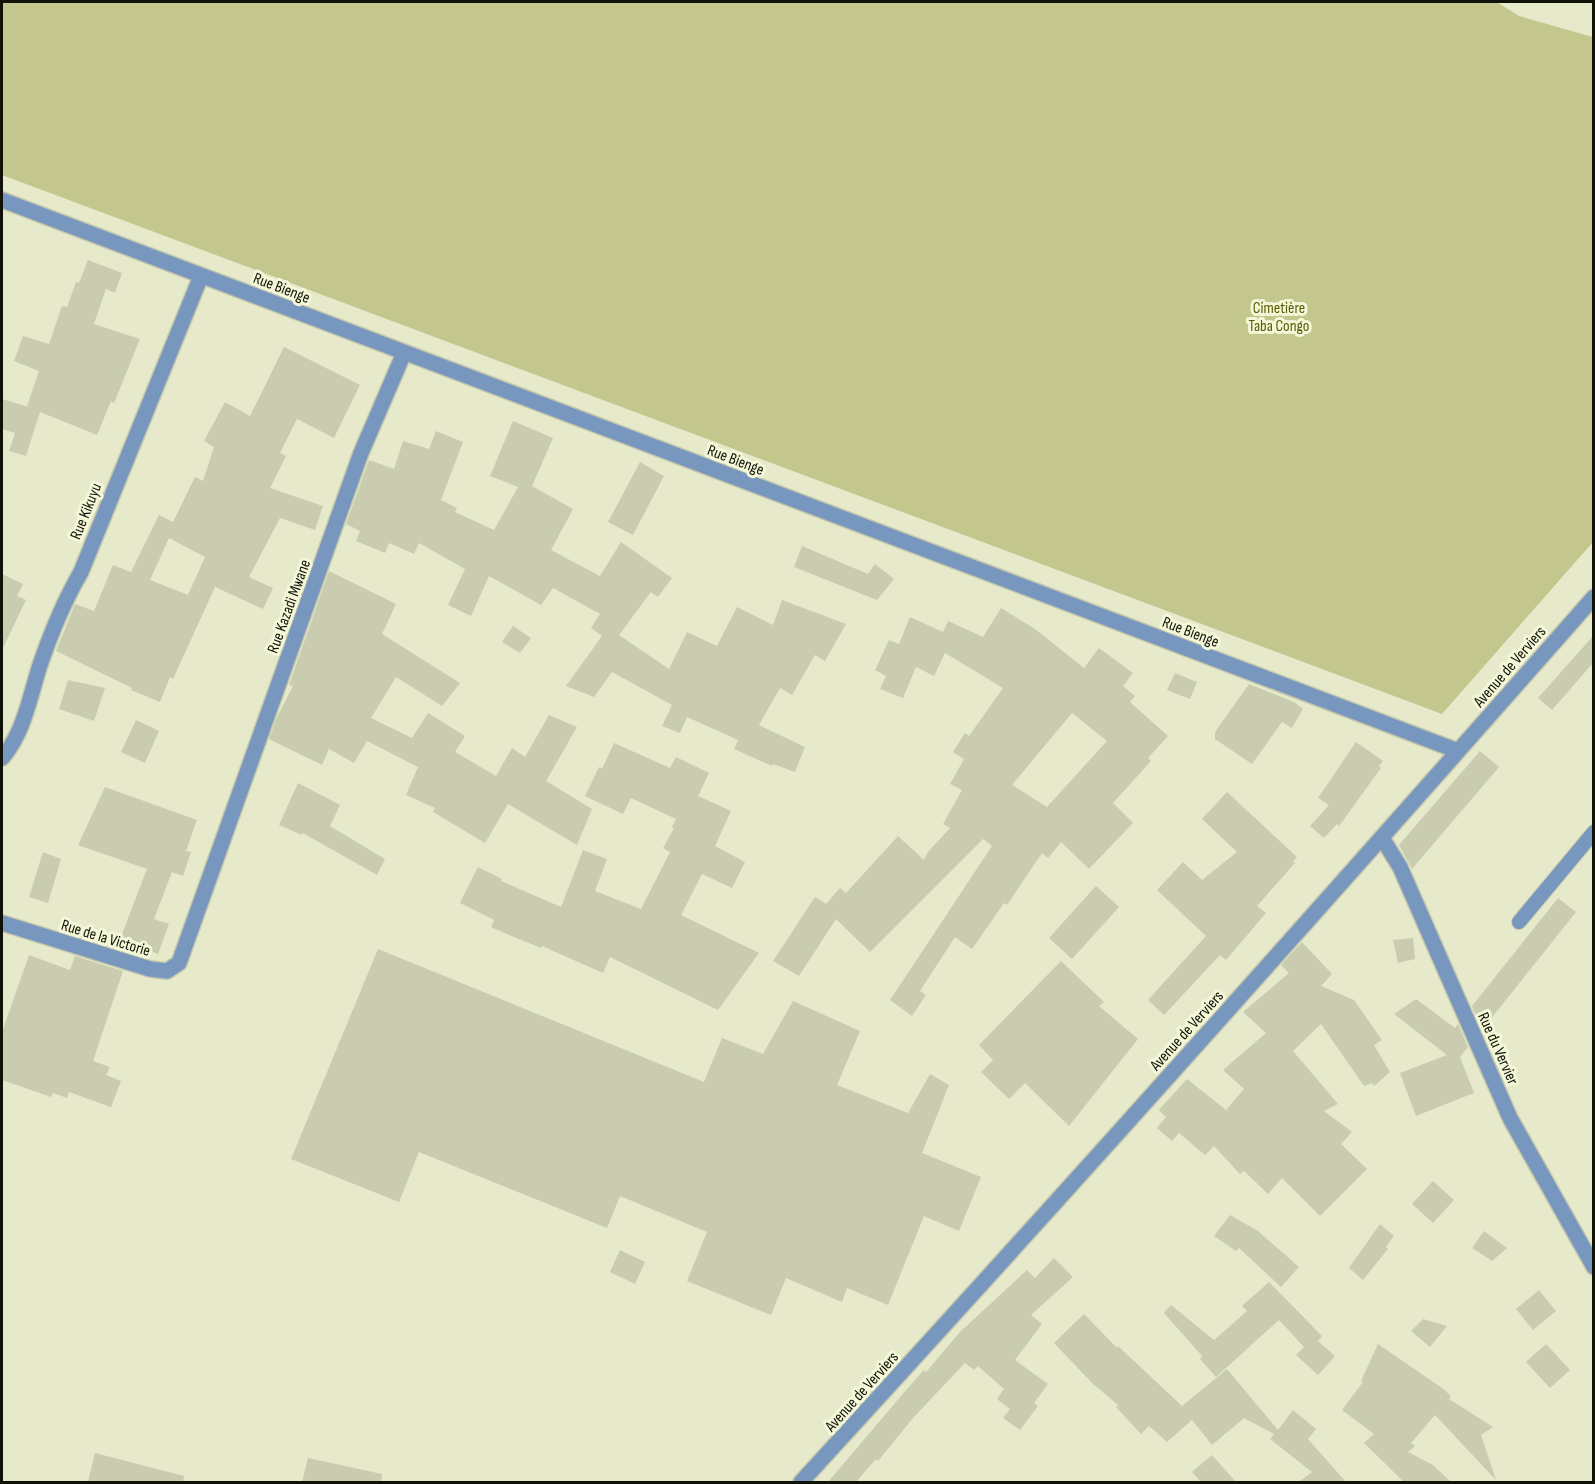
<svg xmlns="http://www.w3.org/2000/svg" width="1595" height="1484" font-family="'Sofia Sans Condensed',sans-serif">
<rect width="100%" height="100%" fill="#e7e9cb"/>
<!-- green -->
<path fill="#c3c78d" d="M 2,2 L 1497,2 L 1519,16 L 1593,37 L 1593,542 L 1442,714 L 2,175 Z"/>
<!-- building -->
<path fill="#c9ccae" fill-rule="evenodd" d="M 88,260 L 122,273 L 115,293 L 106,289 L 94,324 L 140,339 L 114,403 L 111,401 L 97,435 L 40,412 L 26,456 L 9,451 L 15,433 L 2,429 L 2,399 L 32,408 L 27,406 L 39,371 L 14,361 L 23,336 L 49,344 L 62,306 L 67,307 L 76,282 L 79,283 Z
M 284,347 L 360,385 L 334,438 L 297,419 L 280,453 L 286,456 L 270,488 L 323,506 L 315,530 L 280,518 L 249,577 L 273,588 L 263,609 L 215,587 L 173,679 L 170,677 L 160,702 L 131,690 L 132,688 L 56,651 L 75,604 L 94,611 L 113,565 L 131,572 L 159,515 L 173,522 L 195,477 L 203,481 L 214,447 L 204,441 L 225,402 L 250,416 ZM 169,538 L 205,557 L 188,595 L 150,580 Z
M 513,421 L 553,438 L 532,486 L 573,509 L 551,550 L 600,576 L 621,542 L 672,578 L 658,597 L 651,592 L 619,635 L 669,669 L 687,632 L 717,646 L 737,607 L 773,625 L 782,600 L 846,624 L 825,661 L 815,655 L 792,695 L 780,688 L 759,725 L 805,747 L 795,772 L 773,764 L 772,766 L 734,749 L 738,740 L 687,717 L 680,733 L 662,726 L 672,705 L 612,672 L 594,697 L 566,686 L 602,636 L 591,628 L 600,614 L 553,588 L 541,605 L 489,576 L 471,616 L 448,605 L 465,569 L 419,543 L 414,554 L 389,543 L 385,553 L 356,541 L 360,531 L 346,524 L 369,460 L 394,469 L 403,441 L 429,449 L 436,431 L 463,442 L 441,500 L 457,508 L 455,512 L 494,530 L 518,487 L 490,476 Z
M 640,462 L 664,476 L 633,535 L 608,522 Z
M 802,546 L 868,574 L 875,564 L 894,579 L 877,600 L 794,567 Z
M 329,571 L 396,604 L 382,634 L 460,683 L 442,706 L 396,677 L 371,718 L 412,738 L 428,713 L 465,736 L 455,752 L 496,776 L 512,748 L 525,757 L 549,715 L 577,727 L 546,781 L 592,809 L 577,845 L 508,804 L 485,843 L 433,812 L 435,808 L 406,795 L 418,767 L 367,741 L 354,763 L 329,749 L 322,765 L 269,739 L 277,717 L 293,686 L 289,685 Z
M 2,574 L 23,584 L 17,596 L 26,600 L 2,650 Z
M 1001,608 L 1035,629 L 1084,668 L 1099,648 L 1133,673 L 1123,686 L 1135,696 L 1130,702 L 1168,736 L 1148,758 L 1151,761 L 1113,803 L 1133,823 L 1089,869 L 1061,842 L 1048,858 L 1042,853 L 1007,905 L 1004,903 L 972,949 L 955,937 L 920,991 L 926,995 L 912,1016 L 890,1000 L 992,846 L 983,839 L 870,952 L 836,919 L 799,976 L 773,961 L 815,897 L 826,904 L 840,888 L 846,893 L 898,836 L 924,860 L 928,852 L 950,828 L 943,824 L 962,790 L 950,784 L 964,759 L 953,752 L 965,733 L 969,736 L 1003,688 L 945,653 L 934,676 L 916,667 L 903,698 L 880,689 L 886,676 L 875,670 L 889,640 L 899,644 L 910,617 L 943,632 L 948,621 L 983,637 ZM 1072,713 L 1107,741 L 1047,807 L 1012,785 Z
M 513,626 L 531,638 L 520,653 L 502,642 Z
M 1593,636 L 1593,663 L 1552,710 L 1538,698 Z
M 1175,673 L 1197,682 L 1190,699 L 1167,690 Z
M 68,680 L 105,688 L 94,721 L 59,709 Z
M 1249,684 L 1294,702 L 1303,709 L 1292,728 L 1282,722 L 1252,764 L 1215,739 L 1215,732 Z
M 136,720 L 159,731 L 145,763 L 121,752 Z
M 1356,742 L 1383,761 L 1379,766 L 1381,768 L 1339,826 L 1337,824 L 1324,838 L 1310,826 L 1329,805 L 1318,798 Z
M 614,743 L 670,768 L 676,757 L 709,773 L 698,796 L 731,811 L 715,846 L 745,862 L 732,888 L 702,874 L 681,915 L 759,953 L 718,1010 L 610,957 L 603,973 L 542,946 L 541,948 L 514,937 L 491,927 L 494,920 L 460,903 L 478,867 L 502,879 L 501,881 L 561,907 L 583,850 L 607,859 L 595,891 L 641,909 L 670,852 L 663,848 L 674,828 L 672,827 L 676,819 L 631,798 L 623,814 L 585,796 L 599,767 L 602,769 Z
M 1480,751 L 1499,767 L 1412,869 L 1399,845 Z
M 298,783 L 340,805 L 330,826 L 385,859 L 377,875 L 303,833 L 302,835 L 279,825 Z
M 105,787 L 197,820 L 186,851 L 191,852 L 183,876 L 172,872 L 154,919 L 169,924 L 158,954 L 120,939 L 147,869 L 78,845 Z
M 1227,792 L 1297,857 L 1293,861 L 1295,863 L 1257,906 L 1266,913 L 1226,960 L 1220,955 L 1164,1015 L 1148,1000 L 1206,936 L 1157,890 L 1183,862 L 1202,880 L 1237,852 L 1202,819 Z
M 43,852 L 61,859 L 48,903 L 29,897 Z
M 1096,886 L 1119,907 L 1072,959 L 1049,938 Z
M 1558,898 L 1576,912 L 1482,1030 L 1472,1006 Z
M 1413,938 L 1415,959 L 1398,963 L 1393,940 Z
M 1302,942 L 1332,974 L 1321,986 L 1354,1000 L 1382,1040 L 1374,1045 L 1390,1072 L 1374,1086 L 1372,1083 L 1364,1086 L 1321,1024 L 1293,1051 L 1338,1104 L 1324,1111 L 1352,1132 L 1341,1144 L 1367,1169 L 1320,1216 L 1282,1178 L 1268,1194 L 1244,1171 L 1240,1174 L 1214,1146 L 1205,1155 L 1179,1133 L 1172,1141 L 1157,1128 L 1166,1117 L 1159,1110 L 1187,1079 L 1226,1110 L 1244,1089 L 1223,1070 L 1266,1033 L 1243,1012 L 1289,973 L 1281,965 Z
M 378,949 L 704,1082 L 722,1038 L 763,1054 L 793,1001 L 860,1031 L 837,1085 L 908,1113 L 930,1074 L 949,1085 L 922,1153 L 981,1177 L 959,1231 L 924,1216 L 888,1305 L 847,1288 L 842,1302 L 786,1278 L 771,1315 L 687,1281 L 707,1232 L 620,1196 L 607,1228 L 419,1152 L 399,1202 L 291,1159 Z
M 29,955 L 70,970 L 75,956 L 123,971 L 93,1061 L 110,1067 L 106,1075 L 121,1081 L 111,1107 L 69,1092 L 67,1098 L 53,1093 L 51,1097 L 2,1080 L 2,1032 Z
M 1061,961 L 1104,1002 L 1099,1006 L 1138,1039 L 1069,1126 L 1025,1083 L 1009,1099 L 981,1072 L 993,1060 L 979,1045 Z
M 1416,999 L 1455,1028 L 1458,1024 L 1468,1047 L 1460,1057 L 1474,1093 L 1416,1116 L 1400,1073 L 1447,1055 L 1394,1014 Z
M 1433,1181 L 1454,1200 L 1433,1223 L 1412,1204 Z
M 1230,1215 L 1258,1231 L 1299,1267 L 1281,1287 L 1239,1248 L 1236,1251 L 1214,1236 Z
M 1380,1224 L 1394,1236 L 1386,1247 L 1388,1249 L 1363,1280 L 1349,1268 Z
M 1484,1231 L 1507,1248 L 1492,1261 L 1472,1248 Z
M 620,1250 L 645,1262 L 635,1284 L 610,1272 Z
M 1054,1258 L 1073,1277 L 1031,1315 L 1042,1324 L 1015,1360 L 1048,1384 L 1034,1403 L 1038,1406 L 1020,1430 L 1003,1418 L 1010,1409 L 997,1399 L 1004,1389 L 978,1366 L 974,1370 L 965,1363 L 913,1418 L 878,1461 L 876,1459 L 856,1482 L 828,1482 L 907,1389 L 924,1370 L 926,1372 L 960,1332 L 1027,1270 L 1035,1278 Z
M 1269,1282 L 1322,1336 L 1318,1341 L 1335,1356 L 1318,1375 L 1296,1355 L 1304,1347 L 1279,1320 L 1216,1377 L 1200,1359 L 1202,1356 L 1164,1313 L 1171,1305 L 1214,1340 L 1247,1311 L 1242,1306 Z
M 1539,1290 L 1556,1311 L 1533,1330 L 1516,1309 Z
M 1084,1314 L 1117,1348 L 1118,1346 L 1182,1406 L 1227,1369 L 1278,1430 L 1293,1410 L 1316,1429 L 1308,1439 L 1346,1482 L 1299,1482 L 1312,1472 L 1270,1439 L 1274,1434 L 1244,1418 L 1212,1445 L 1192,1420 L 1167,1442 L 1149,1426 L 1141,1434 L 1116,1407 L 1118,1405 L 1093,1384 L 1054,1343 Z
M 1423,1319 L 1447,1326 L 1430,1347 L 1411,1331 Z
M 1378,1344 L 1442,1388 L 1451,1396 L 1449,1399 L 1493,1427 L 1481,1435 L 1496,1480 L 1435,1415 L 1411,1443 L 1415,1446 L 1408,1452 L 1433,1465 L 1451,1482 L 1404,1482 L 1364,1443 L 1374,1434 L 1342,1410 L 1363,1382 L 1361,1381 Z
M 1546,1344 L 1570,1370 L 1550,1388 L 1526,1362 Z
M 95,1453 L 184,1476 L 183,1482 L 88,1482 Z
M 1212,1455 L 1236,1482 L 1201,1482 L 1192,1472 Z
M 308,1458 L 382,1474 L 381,1482 L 302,1482 Z"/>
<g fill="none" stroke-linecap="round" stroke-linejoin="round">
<!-- service casing -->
<g stroke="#c5c7ac" stroke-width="16">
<path id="service" d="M 1519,922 L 1594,832"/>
</g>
<!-- minor casing -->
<g stroke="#c5c7ac" stroke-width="18">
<path id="minor" d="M 2,200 L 1458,751
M 2,758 C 24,733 30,696 40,665 C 51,633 64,601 81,572 L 201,276
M 1382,838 L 1400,867 L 1510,1118 L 1594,1267
M 2,923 L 150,969 L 167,971 L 179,963 L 361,453 L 404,353
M 801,1482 C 1069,1190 1332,895 1594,597"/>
</g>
<!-- service -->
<use href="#service" stroke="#7797bf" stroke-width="14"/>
<!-- minor -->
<use href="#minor" stroke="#7797bf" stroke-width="15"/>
</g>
<g text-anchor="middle" stroke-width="6" stroke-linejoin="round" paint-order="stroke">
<!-- street labels -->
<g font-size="16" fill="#111207" stroke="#f4f7d8">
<text transform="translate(282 287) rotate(21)" y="6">Rue Bienge</text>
<text transform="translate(736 459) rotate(21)" y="6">Rue Bienge</text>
<text transform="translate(85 511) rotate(-68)" y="6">Rue Kikuyu</text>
<text transform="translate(288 606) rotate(-70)" y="6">Rue Kazadi Mwane</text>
<text transform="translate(1191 631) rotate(21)" y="6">Rue Bienge</text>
<text transform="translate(1509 666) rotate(-49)" y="6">Avenue de Verviers</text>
<text transform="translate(106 937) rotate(17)" y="6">Rue de la Victorie</text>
<text transform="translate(1186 1030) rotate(-48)" y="6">Avenue de Verviers</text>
<text transform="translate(1499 1048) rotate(66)" y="6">Rue du Vervier</text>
<text transform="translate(861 1391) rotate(-48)" y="6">Avenue de Verviers</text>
</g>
<!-- park labels -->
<g font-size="16" fill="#595b04" stroke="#f4f7d8">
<text x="1279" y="313">Cimetière<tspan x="1279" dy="18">Taba Congo</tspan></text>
</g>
</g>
<!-- border -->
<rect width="1595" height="1484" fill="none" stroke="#111207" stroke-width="6"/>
</svg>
